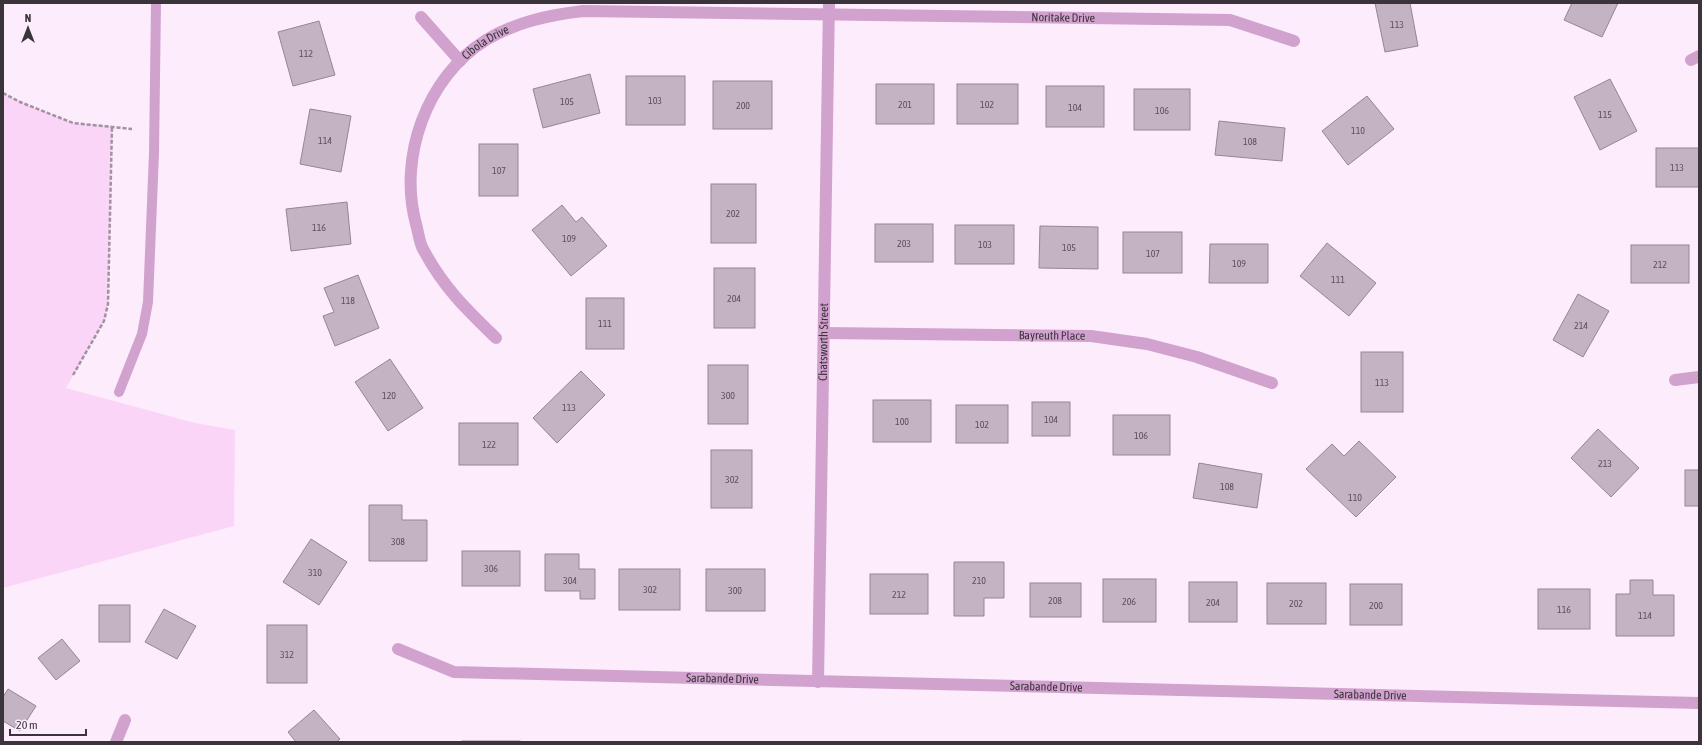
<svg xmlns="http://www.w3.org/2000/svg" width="1702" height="745" viewBox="0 0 1702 745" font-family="'Asap Condensed',sans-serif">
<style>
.green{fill:#fad5f7}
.building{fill:#c4b3c2;stroke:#968695}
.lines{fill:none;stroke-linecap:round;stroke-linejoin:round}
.path{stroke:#9f939e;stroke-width:2.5;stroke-dasharray:4 2;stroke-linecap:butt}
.lane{stroke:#d2a2cf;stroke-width:10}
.street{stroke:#d2a2cf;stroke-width:12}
.labels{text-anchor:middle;stroke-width:3;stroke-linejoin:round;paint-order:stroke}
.number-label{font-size:10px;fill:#5d545c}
.street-label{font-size:12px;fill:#3b343a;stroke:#fdecfc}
</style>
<rect width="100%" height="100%" fill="#fdecfc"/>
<path class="green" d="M3,93L20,102L73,123L112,126L108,304L104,321L66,388L195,423L235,430L234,526L3,588Z"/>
<g class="building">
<path d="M1375,3H1410L1418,46L1385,52Z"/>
<path d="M1572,3H1618L1602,37L1564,20Z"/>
<path d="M319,21L335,75L293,86L278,32Z"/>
<path d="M590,74L600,113L543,128L533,89Z"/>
<rect x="626" y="76" width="59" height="49"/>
<path d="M1610,79L1637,131L1600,150L1574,97Z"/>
<rect x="713" y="81" width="59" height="48"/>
<rect x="876" y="84" width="58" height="40"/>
<rect x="957" y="84" width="61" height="40"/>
<rect x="1046" y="86" width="58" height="41"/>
<rect x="1134" y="89" width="56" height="41"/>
<path d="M1367,96L1394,129L1348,165L1322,131Z"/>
<path d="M310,109L351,116L341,172L300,164Z"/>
<path d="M1219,121L1285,128L1282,161L1215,155Z"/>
<rect x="479" y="144" width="39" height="52"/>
<rect x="1656" y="148" width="43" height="39"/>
<rect x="711" y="184" width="45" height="59"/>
<path d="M347,202L351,244L291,251L286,209Z"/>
<path d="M562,205L576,222L582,217L607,246L571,276L532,230Z"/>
<rect x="875" y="224" width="58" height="38"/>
<rect x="955" y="225" width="59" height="39"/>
<path d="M1040,226L1098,227V269L1039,268Z"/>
<rect x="1123" y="232" width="59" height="41"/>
<path d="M1327,243L1376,283L1349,316L1300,276Z"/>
<path d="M1210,244H1268V283H1209Z"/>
<rect x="1631" y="245" width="58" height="38"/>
<rect x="714" y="268" width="41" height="60"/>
<path d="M358,275L379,328L335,346L323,316L334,312L324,288Z"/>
<path d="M1578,294L1609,311L1583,357L1553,340Z"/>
<rect x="586" y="298" width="38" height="51"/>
<rect x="1361" y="352" width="42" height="60"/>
<path d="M390,359L423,408L388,431L355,382Z"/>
<rect x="708" y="365" width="40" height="59"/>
<path d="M581,371L605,395L557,443L533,418Z"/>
<rect x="873" y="400" width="58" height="42"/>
<rect x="1032" y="402" width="38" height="34"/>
<rect x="956" y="405" width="52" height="38"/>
<rect x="1113" y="415" width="57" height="40"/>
<rect x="459" y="423" width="59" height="42"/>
<path d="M1598,429L1639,468L1611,497L1571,458Z"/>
<path d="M1359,441L1396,477L1356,517L1306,469L1332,444L1344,456Z"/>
<rect x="711" y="450" width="41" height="58"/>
<path d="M1199,463L1262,474L1257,508L1193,498Z"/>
<rect x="1685" y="470" width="14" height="36"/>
<path d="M369,505H402V520H427V561H369Z"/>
<path d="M311,539L347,562L319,605L283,582Z"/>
<rect x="462" y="551" width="58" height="35"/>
<path d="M545,554H579V569H595V599H580V591H545Z"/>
<path d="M954,562H1004V598H984V616H954Z"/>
<rect x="619" y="569" width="61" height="41"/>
<rect x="706" y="569" width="59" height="42"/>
<rect x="870" y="574" width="58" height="40"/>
<rect x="1103" y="579" width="53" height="43"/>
<path d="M1630,580H1653V595H1674V636H1616V594H1630Z"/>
<rect x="1189" y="582" width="48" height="40"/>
<rect x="1030" y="583" width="51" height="34"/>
<rect x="1267" y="583" width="59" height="41"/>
<rect x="1350" y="584" width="52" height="41"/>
<rect x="1538" y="589" width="52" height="40"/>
<rect x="99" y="605" width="31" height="37"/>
<path d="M164,609L196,626L177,659L145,642Z"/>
<rect x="267" y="625" width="40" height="58"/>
<path d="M62,639L80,661L56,680L38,658Z"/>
<path d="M8,689L36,706L20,731L3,721V697Z"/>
<path d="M314,710L340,739L336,742H296L288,732Z"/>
<rect x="462" y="741" width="58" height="1"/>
</g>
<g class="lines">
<g class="path">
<path d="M3,93L20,102L73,123L132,129"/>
<path d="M73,375L104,321L108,304L112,126"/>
</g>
<path class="lane" d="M119,392L142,334L148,302L154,153L156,3"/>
<g class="street">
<path d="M421,17L460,61"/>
<path d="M1691,60L1699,56"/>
<path id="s1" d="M825,333L1091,336L1147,344L1197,357L1272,383"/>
<path id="s2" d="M496,338C466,309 442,286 422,247C419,240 418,231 416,224C398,158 426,77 486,40C516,22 549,15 583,11L1230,20L1294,41"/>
<path d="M1675,380L1699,377"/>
<path id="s3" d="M398,649L454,672L1699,703"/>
<path id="s4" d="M818,682L829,3"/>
<path d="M116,742L125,720"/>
</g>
</g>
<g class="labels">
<g class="number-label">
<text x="1397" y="28">113</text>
<text x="306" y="57">112</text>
<text x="655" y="104">103</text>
<text x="567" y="105">105</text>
<text x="905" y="108">201</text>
<text x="987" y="108">102</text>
<text x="743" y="109">200</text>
<text x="1075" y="111">104</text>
<text x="1162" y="114">106</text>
<text x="1605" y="118">115</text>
<text x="1358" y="134">110</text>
<text x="325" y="144">114</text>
<text x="1250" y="145">108</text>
<text x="1677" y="171">113</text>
<text x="499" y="174">107</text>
<text x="733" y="217">202</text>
<text x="319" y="231">116</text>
<text x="569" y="242">109</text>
<text x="904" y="247">203</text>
<text x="985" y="248">103</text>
<text x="1069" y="251">105</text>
<text x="1153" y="257">107</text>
<text x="1239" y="267">109</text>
<text x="1660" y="268">212</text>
<text x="1338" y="283">111</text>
<text x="734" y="302">204</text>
<text x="348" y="304">118</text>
<text x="605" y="327">111</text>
<text x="1581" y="329">214</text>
<text x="1382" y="386">113</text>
<text x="389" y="399">120</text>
<text x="728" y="399">300</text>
<text x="569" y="411">113</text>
<text x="1051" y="423">104</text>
<text x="902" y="425">100</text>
<text x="982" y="428">102</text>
<text x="1141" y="439">106</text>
<text x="489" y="448">122</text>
<text x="1605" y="467">213</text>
<text x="732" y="483">302</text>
<text x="1227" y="490">108</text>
<text x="1355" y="501">110</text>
<text x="398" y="545">308</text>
<text x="491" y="572">306</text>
<text x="315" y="576">310</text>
<text x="570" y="584">304</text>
<text x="979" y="584">210</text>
<text x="650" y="593">302</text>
<text x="735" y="594">300</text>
<text x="899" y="598">212</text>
<text x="1055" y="604">208</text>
<text x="1129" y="605">206</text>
<text x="1213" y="606">204</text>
<text x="1296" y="607">202</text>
<text x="1376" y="609">200</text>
<text x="1564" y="613">116</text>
<text x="1645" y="619">114</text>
<text x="287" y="658">312</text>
</g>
<g class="street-label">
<text dy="4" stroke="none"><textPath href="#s2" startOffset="934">Noritake Drive</textPath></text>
<text dy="4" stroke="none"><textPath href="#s2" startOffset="350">Cibola Drive</textPath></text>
<text dy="4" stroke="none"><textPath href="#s1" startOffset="227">Bayreuth Place</textPath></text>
<text dy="4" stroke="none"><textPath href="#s4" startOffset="340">Chatsworth Street</textPath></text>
<text dy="4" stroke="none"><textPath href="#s3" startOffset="329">Sarabande Drive</textPath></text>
<text dy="4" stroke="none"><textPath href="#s3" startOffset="653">Sarabande Drive</textPath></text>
<text dy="4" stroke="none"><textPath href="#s3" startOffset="977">Sarabande Drive</textPath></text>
</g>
</g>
<rect width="1702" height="745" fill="none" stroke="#3b343a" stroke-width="8"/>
<g transform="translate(28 28)" stroke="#fdecfc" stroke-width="3" paint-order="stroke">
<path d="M0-3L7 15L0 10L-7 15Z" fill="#3b343a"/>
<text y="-6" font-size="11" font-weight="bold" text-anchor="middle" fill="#3b343a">N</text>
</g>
<path d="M10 729v6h76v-6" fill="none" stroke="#3b343a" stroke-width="2"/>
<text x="16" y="729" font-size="12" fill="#3b343a" stroke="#fdecfc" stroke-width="3" paint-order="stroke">20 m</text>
</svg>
